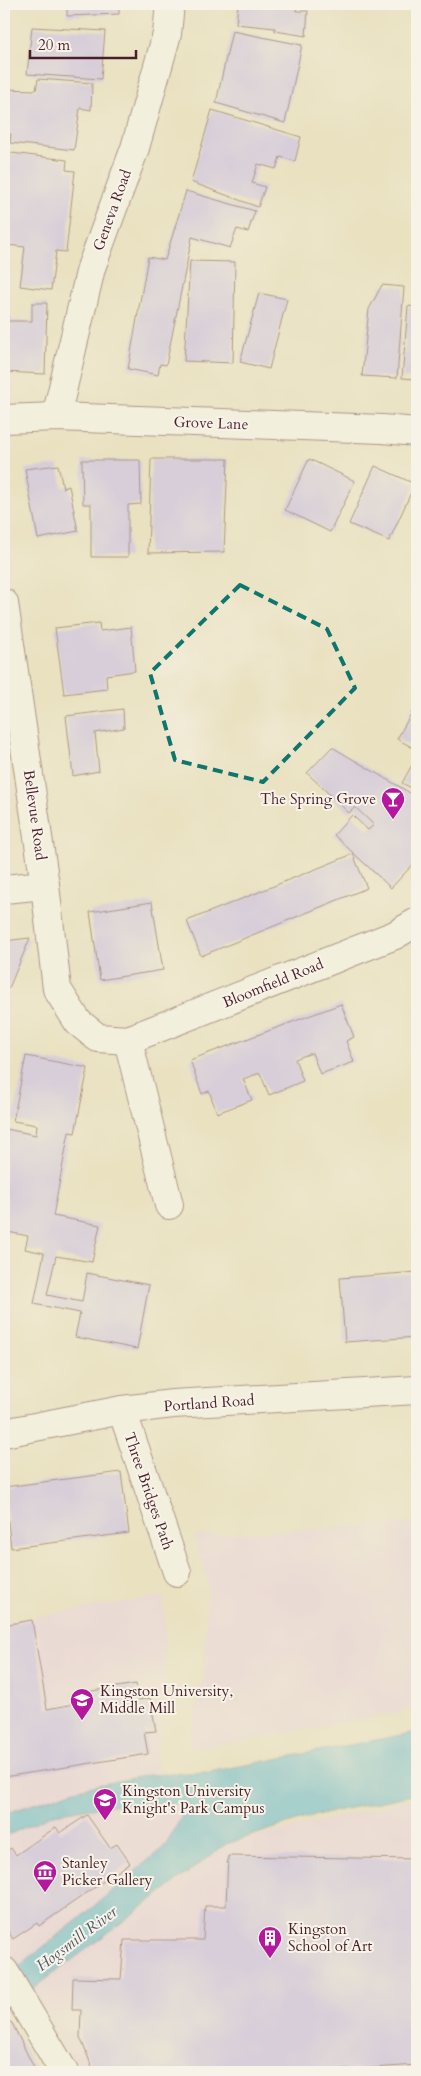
<svg xmlns="http://www.w3.org/2000/svg" width="421" height="2076" viewBox="0 0 421 2076" font-family="Cardo,serif">
<style>
.built{fill:#ecd1ea}
.water{fill:#59b8d8;stroke:#526c82}
.building{fill:#c2b5f8}
.lines{fill:none;stroke-linecap:round;stroke-linejoin:round}
.minor-casing{stroke:#623c42;stroke-width:30}
.tertiary-casing{stroke:#623c42;stroke-width:30}
.minor{stroke:#fff;stroke-width:28}
.tertiary{stroke:#fff;stroke-width:28}
.marked{fill:none;stroke:#0f766e;stroke-width:4;stroke-dasharray:10 6;stroke-linejoin:round}
.labels{text-anchor:middle;stroke-width:4;stroke-linejoin:round;paint-order:stroke}
.street-label{font-size:15px;fill:#4a1f2b;stroke:#f7f3e8}
.poi-label{font-size:15px;fill:#4a1f2b;stroke:#f7f3e8;text-anchor:start}
.water-label{font-size:16px;font-style:italic;fill:#4f5568;stroke:#f7f3e8}
</style>
<rect width="100%" height="100%" fill="#f7f3e8"/>
<filter id="ink" filterUnits="userSpaceOnUse"><feTurbulence type="fractalNoise" baseFrequency=".02" numOctaves="2"/><feDisplacementMap in="SourceGraphic" scale="10" xChannelSelector="R" yChannelSelector="G"/><feConvolveMatrix kernelMatrix="1 2 1 2 8 2 1 2 1" color-interpolation-filters="sRGB"/></filter>
<filter id="wash" filterUnits="userSpaceOnUse"><feTurbulence type="fractalNoise" baseFrequency=".0096" numOctaves="4" result="noise"/><feDisplacementMap in="SourceGraphic" scale="20" xChannelSelector="R" yChannelSelector="G"/><feGaussianBlur stdDeviation="1.12" result="paint"/><feColorMatrix in="noise" values="0 0 0 0 0 0 0 0 0 0 0 0 0 0 0 0 0 1.4 0 .05"/><feComposite in="paint" operator="in"/></filter>
<g filter="url(#wash)">
<rect width="100%" height="100%" fill="#eae1c1"/>
<g class="built">
<path d="M417,1523V1709L239,1742L188,1749L203,1677L208,1584L194,1536Z"/>
<path d="M164,1596L165,1677L156,1766L226,1844L417,1798V2072H78L32,1990L4,1972V1622Z"/>
</g>
<path class="water" d="M417,1732V1794L312,1816L226,1844L32,1990L4,2001V1974L19,1966L80,1918L166,1845L189,1803L110,1805L53,1814L4,1837V1814L78,1789L149,1775L209,1772Z"/>
<g id="blocks">
<g class="building">
<path d="M67,4H119V14L67,16Z"/>
<path d="M238,4H297L296,11H308L306,36L275,31V28L236,24Z"/>
<path d="M32,27L105,31L101,79L27,74Z"/>
<path d="M232,31L302,45L285,123L216,103Z"/>
<path d="M38,79L92,83L91,110L80,108L74,150L10,143L11,134L4,133V89L36,90Z"/>
<path d="M212,110L301,137L295,161L280,157L276,169L258,164L252,183L265,187L258,207L191,182Z"/>
<path d="M4,152L67,160L66,170L75,171L66,252L56,251L51,290L20,286L25,247L7,245L8,242H4Z"/>
<path d="M186,191L255,211L248,232L237,229L230,248L192,237L166,365L160,364L158,375L128,369L148,257L165,260Z"/>
<path d="M190,261L235,262L233,363L184,361Z"/>
<path d="M382,285L404,287L397,378L362,376L369,309Z"/>
<path d="M259,293L287,299L269,369L240,362Z"/>
<path d="M4,302H8V321H32V303H47L45,374L4,372Z"/>
<path d="M408,306L417,307V379L402,378Z"/>
<path d="M151,459H228L224,552L148,553Z"/>
<path d="M309,459L355,481L330,532L285,510Z"/>
<path d="M82,460H140L141,504L128,505V557H91V504H83Z"/>
<path d="M58,465L63,488L69,486L78,531L38,539L25,469Z"/>
<path d="M375,466L415,484L389,541L349,524Z"/>
<path d="M99,623L100,631L131,627L135,671L106,675L107,689L64,694L55,628Z"/>
<path d="M417,703V750L397,739Z"/>
<path d="M123,709L124,728L95,733L99,771L73,776L66,716Z"/>
<path d="M332,747L417,797V860L391,888L334,835L352,815L368,830L374,825L355,807L349,813L307,773Z"/>
<path d="M412,765L417,768V791L402,783Z"/>
<path d="M353,854L367,888L201,956L187,921Z"/>
<path d="M152,902L163,970L100,980L90,912Z"/>
<path d="M30,938L9,988L4,989V941Z"/>
<path d="M341,1004L354,1037L346,1041L354,1062L320,1074L312,1053L303,1056L295,1059L303,1081L269,1095L260,1073L243,1079L252,1100L217,1113L209,1091L202,1094L190,1060Z"/>
<path d="M26,1056L88,1068L75,1133L69,1132L53,1216L100,1225L92,1262L56,1256L47,1295L82,1302L87,1273L149,1285L137,1349L75,1337L80,1313L34,1304L44,1253L25,1249L28,1236L8,1232L4,1247V1209L7,1197L4,1196L6,1129L36,1135L37,1125L13,1121Z"/>
<path d="M417,1272V1337L345,1342L340,1278Z"/>
<path d="M121,1472L129,1533L11,1548L4,1487Z"/>
<path d="M32,1620L47,1709L74,1704L73,1694L136,1684L139,1700L150,1698L156,1731L144,1732L148,1754L4,1777V1625Z"/>
<path d="M87,1815L110,1848L117,1844L130,1863L39,1926L37,1923L13,1939L4,1925V1853L11,1848L16,1855L56,1827L60,1833Z"/>
<path d="M228,1856L417,1859V2065L314,2072H94L80,2037L81,2010H72L73,1978L121,1979L124,1940H203L205,1906H226Z"/>
<path d="M4,2019L12,2023L36,2072H4Z"/>
</g>
</g>
</g>
<g filter="url(#ink)">
<use href="#blocks" fill-opacity="0" stroke="#623c42" stroke-width="1"/>
<g class="lines">
<g class="minor-casing">
<g id="minor">
<path d="M56,417L91,268L135,148L167,34L170,4"/>
<path d="M4,603L45,885L57,989L78,1022L98,1038L128,1040L395,935L417,922"/>
<path d="M4,889L45,885"/>
<path d="M128,1040L169,1205"/>
<path d="M122,1410L177,1572"/>
<path d="M4,1433L122,1410L173,1404L417,1390"/>
<path d="M4,1971L64,2072"/>
</g>
</g>
<g class="tertiary-casing">
<path id="tertiary" d="M4,419L56,417L382,429L417,432"/>
</g>
<use href="#minor" class="minor"/>
<use href="#tertiary" class="tertiary"/>
</g>
</g>
<path d="M0 0H421V2076H0ZM240,585L327,629L355,688L263,782L175,760L150,673Z" fill="#eae1c1" fill-opacity=".55" fill-rule="evenodd"/>
<path class="marked" d="M240,585L327,629L355,688L263,782L175,760L150,673Z"/>
<defs>
<g id="bar-pin" transform="scale(1.25)"><path d="M0 17L-7.5 6A9.5 9.5 0 1 1 7.5 6Z" fill="#b5179e" stroke="#f7f3e8"/><path d="M-6-5H6L.8 .8V4.5H3.5V6h-7V4.5H-.8V.8Z" fill="#fff"/></g>
<g id="university-pin" transform="scale(1.25)"><path d="M0 17L-7.5 6A9.5 9.5 0 1 1 7.5 6Z" fill="#b5179e" stroke="#f7f3e8"/><path d="M0-5L7-2L0 1L-7-2ZM-4 1L0 2.5L4 1V4Q0 6-4 4Z" fill="#fff"/></g>
<g id="museum-pin" transform="scale(1.25)"><path d="M0 17L-7.5 6A9.5 9.5 0 1 1 7.5 6Z" fill="#b5179e" stroke="#f7f3e8"/><path d="M0-6L6-3V-2H-6V-3ZM-5-1h2V3h-2ZM-1-1h2V3h-2ZM3-1h2V3H3ZM-6 4H6V6H-6Z" fill="#fff"/></g>
<g id="building-pin" transform="scale(1.25)"><path d="M0 17L-7.5 6A9.5 9.5 0 1 1 7.5 6Z" fill="#b5179e" stroke="#f7f3e8"/><path d="M-4-6H4V6H1V3H-1V6H-4ZM-2.5-4.3h1.7v1.8h-1.7ZM.8-4.3h1.7v1.8H.8ZM-2.5-1h1.7V.8h-1.7ZM.8-1h1.7V.8H.8Z" fill="#fff"/></g>
</defs>
<g fill-rule="evenodd">
<use href="#bar-pin" x="393" y="799"/>
<use href="#university-pin" x="82" y="1700"/>
<use href="#university-pin" x="105" y="1800"/>
<use href="#museum-pin" x="45" y="1872"/>
<use href="#building-pin" x="270" y="1938"/>
</g>
<g class="labels">
<g class="street-label">
<text transform="translate(112 210) rotate(-70)" y="5">Geneva Road</text>
<text transform="translate(211 423) rotate(2)" y="5">Grove Lane</text>
<text transform="translate(35 815) rotate(82)" y="5">Bellevue Road</text>
<text transform="translate(273 983) rotate(-22)" y="5">Bloomfield Road</text>
<text transform="translate(209 1403) rotate(-4)" y="5">Portland Road</text>
<text transform="translate(149 1491) rotate(71)" y="5">Three Bridges Path</text>
</g>
<g class="poi-label">
<text x="376" y="804" text-anchor="end">The Spring Grove</text>
<text x="100" y="1696">Kingston University,<tspan x="100" dy="17">Middle Mill</tspan></text>
<text x="122" y="1796">Kingston University<tspan x="122" dy="17">Knight's Park Campus</tspan></text>
<text x="62" y="1868">Stanley<tspan x="62" dy="17">Picker Gallery</tspan></text>
<text x="288" y="1934">Kingston<tspan x="288" dy="17">School of Art</tspan></text>
</g>
<g class="water-label">
<text transform="translate(76 1938) rotate(-37)" y="6">Hogsmill River</text>
</g>
</g>
<rect width="421" height="2076" fill="none" stroke="#f7f3e8" stroke-width="20"/>
<path d="M30 50v8h106v-8" fill="none" stroke="#4a1f2b" stroke-width="2.5"/>
<text x="38" y="50" font-size="15" fill="#4a1f2b" stroke="#f7f3e8" stroke-width="4" paint-order="stroke">20 m</text>
</svg>
